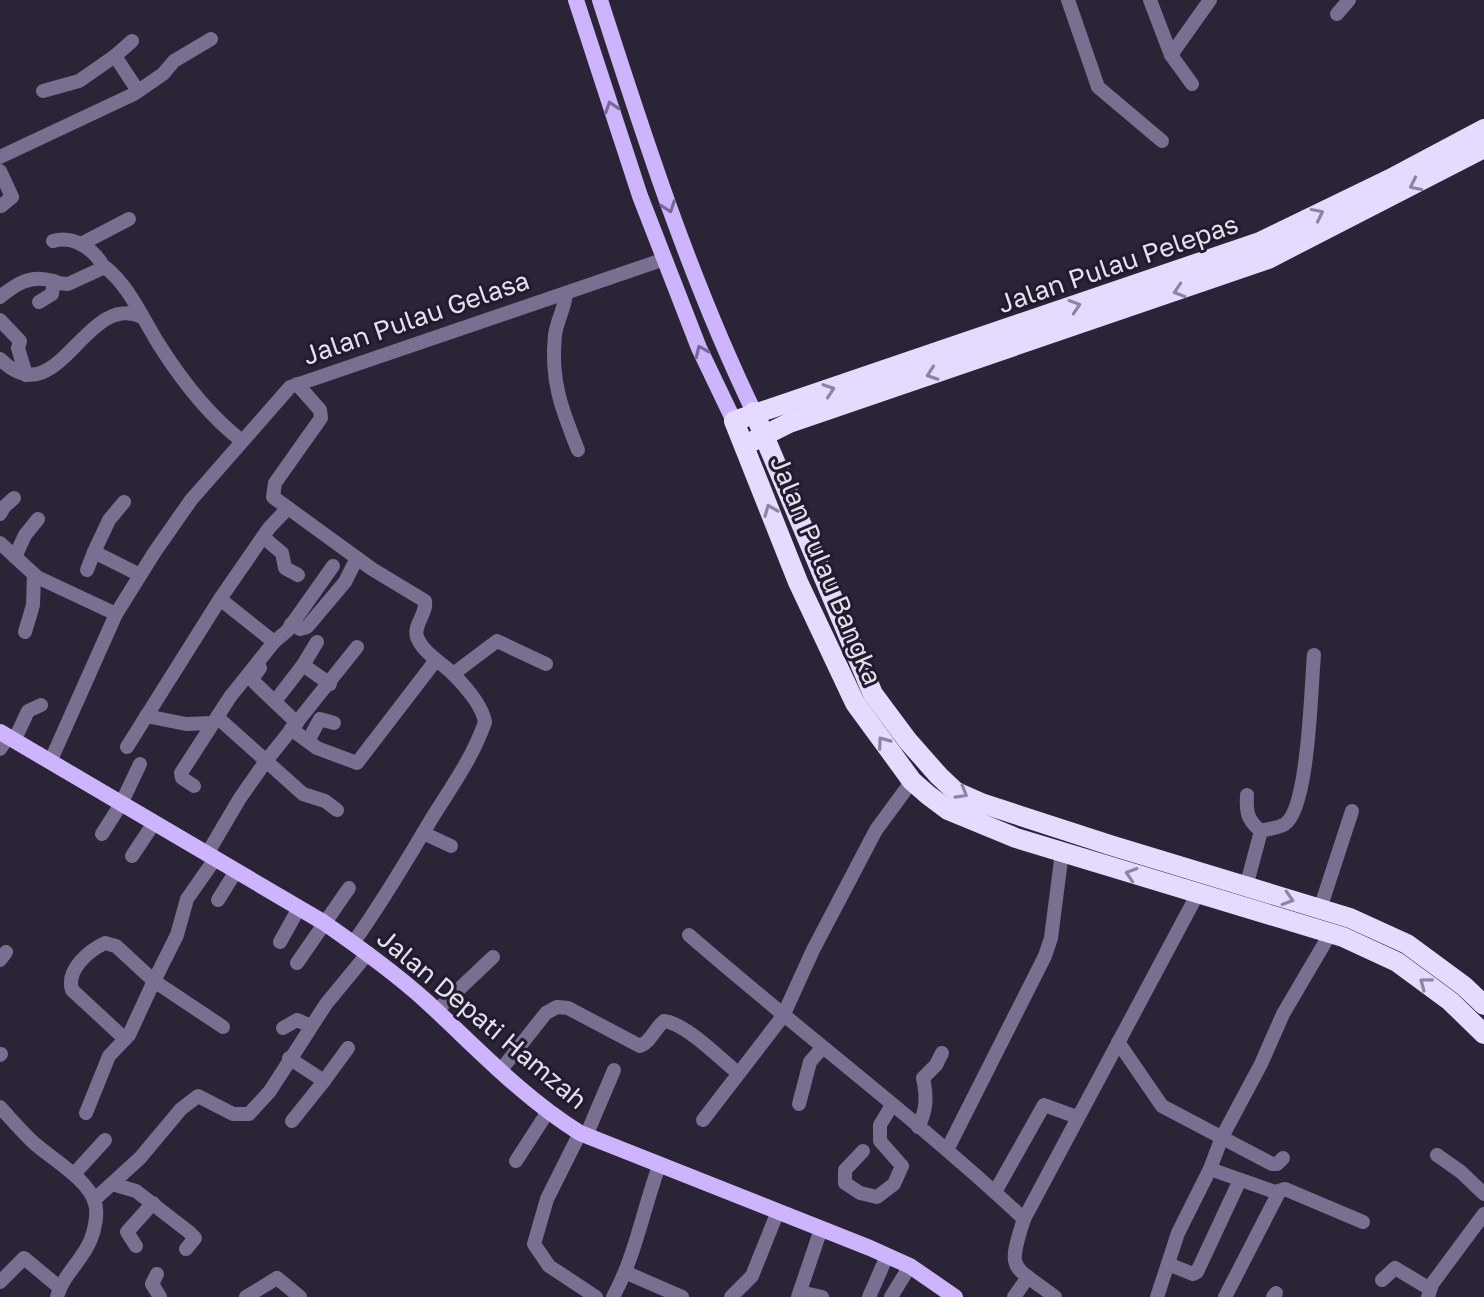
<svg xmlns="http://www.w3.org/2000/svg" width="1484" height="1297" viewBox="0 0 1484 1297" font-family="'Golos Text',sans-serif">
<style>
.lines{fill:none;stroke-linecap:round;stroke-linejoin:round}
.minor{stroke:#7a6e91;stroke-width:14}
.major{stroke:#cdb4fc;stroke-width:16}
.highway{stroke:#e6dbfe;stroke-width:20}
.oneway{stroke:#776894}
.oneway2{stroke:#8d85a0}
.labels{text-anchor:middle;stroke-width:6;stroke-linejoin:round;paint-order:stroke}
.street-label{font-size:26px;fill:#e4e0ed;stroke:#211b2d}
</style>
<rect width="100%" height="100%" fill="#2b2437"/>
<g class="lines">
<g class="minor">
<path d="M1068,0L1098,87L1162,141"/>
<path d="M1150,0L1171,55L1192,84"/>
<path d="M1337,14L1349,0"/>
<path d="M132,41L115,56L138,91"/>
<path d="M1171,55L1210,0"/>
<path d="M43,91L79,81L115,56"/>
<path d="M0,157L134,94L163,74L174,61L211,39"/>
<path d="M0,171L12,197L1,206"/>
<path d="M53,241C73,235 94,249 103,266"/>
<path d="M81,244L129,219"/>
<path d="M566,293C565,308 557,320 555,335C550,380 562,410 578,450"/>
<path d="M0,297C15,285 29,275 49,280C56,282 60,284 68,284L105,267C129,286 142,317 158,343C180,378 208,415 242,441"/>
<path d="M39,302L52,294L54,281"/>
<path d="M0,320L20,341L18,348L26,375"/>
<path d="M0,359C58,418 85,290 142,317"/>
<path d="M297,384L320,410L321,418L275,483L273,497L372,569L425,601C427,614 413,625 417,637C423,653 442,663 453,674C465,686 482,705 485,722C473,757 452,786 432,818C407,860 382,903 353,943"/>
<path d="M124,502L109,520L94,552L140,575"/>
<path d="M0,514L4,507L14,498"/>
<path d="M263,537L282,553L285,568L298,575"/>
<path d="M0,543L37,577L116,614"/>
<path d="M15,557L25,535L38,519"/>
<path d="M87,570L94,552"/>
<path d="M220,599L274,642"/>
<path d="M291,624L300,629L307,627L345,582L357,558"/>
<path d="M25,632L33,605L34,575"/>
<path d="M303,665L317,642"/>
<path d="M260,668L254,676V682L297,723"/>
<path d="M453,674L497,641L546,664"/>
<path d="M276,700L303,665L330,684"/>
<path d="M146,716L186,724L213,723"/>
<path d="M217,717L303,794L325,801L337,810"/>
<path d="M291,729L317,748L357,763L436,660"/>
<path d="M14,741L28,711L41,705"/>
<path d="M308,741L320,719L334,723"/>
<path d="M127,747L220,599L269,528L288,508"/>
<path d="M0,749L8,737"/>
<path d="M50,762L116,614L154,553L191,500L290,387L665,259"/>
<path d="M194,786L182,778L181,773L230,697L274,642L287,631L333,566"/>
<path d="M1247,795C1246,812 1247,820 1261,831"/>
<path d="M423,833L451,846"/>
<path d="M102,834L121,804L140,764"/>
<path d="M207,854L240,798L266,761L357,647"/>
<path d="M132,856L154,823"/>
<path d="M1246,887L1261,831C1267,829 1279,828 1285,824C1309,808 1311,685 1314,655"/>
<path d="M218,900L236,871"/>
<path d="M1320,909L1352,811"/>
<path d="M689,935C799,1031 917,1119 1024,1219"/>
<path d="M280,942L299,908"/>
<path d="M0,960L6,952"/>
<path d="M297,963L349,888"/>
<path d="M436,1011L493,957"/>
<path d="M283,1028L297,1020L311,1026"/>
<path d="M125,1039L72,990C66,970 88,951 105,943L116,946L154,981L177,935L187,899L215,859"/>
<path d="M1118,1042L1162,1106L1272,1164H1277L1283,1158"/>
<path d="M0,1055L1,1054"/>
<path d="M289,1058L324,1081L348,1048"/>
<path d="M500,1071L546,1013L557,1007L568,1008L640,1046C651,1042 655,1028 664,1021C687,1024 719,1058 738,1073"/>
<path d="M799,1104L810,1062L822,1048"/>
<path d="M0,1107C11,1119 22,1132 34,1143C52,1159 88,1179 95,1203C98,1213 95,1229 91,1239C83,1260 62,1276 57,1297"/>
<path d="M86,1113L109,1056L129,1035L154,981L223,1027"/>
<path d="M703,1120L783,1016L813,950L876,830L912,781"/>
<path d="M292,1121L324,1081"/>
<path d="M918,1127C927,1110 927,1096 923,1078L936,1065L942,1053"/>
<path d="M580,1133L547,1199L534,1244L549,1266L596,1297"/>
<path d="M586,1136L614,1070"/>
<path d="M947,1150L1045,956L1051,938L1062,852"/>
<path d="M863,1151L845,1170V1183L860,1193L877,1197L894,1184L902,1166L880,1141V1125L892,1105"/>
<path d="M1437,1155L1461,1172L1484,1194"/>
<path d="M516,1161L547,1113"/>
<path d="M1210,1169L1275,1192L1285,1189L1363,1222"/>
<path d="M74,1174L105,1140"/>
<path d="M112,1184L136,1191L189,1232L195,1238L186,1249"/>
<path d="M995,1192L1044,1105L1077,1117"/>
<path d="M94,1200L140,1158L181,1109L198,1096L233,1114H249L270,1091L326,1004L368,953"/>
<path d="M136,1246L127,1232L153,1203"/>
<path d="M1168,1264L1193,1274L1197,1272L1239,1182"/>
<path d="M627,1273L682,1297"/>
<path d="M157,1274L152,1284L160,1297"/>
<path d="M1382,1280L1395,1268L1430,1289"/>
<path d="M0,1282L24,1258L59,1287"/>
<path d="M800,1292L822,1297"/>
<path d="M246,1297L277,1278L300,1297"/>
<path d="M613,1297C635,1257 643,1210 659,1166"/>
<path d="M731,1297L752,1276L778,1211"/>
<path d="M798,1297L821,1229"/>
<path d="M869,1297L887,1256"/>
<path d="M891,1297L910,1266"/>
<path d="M1014,1297L1028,1277"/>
<path d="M1055,1297C1013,1264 1006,1274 1024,1219L1197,895"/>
<path d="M1157,1297L1178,1233L1210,1169L1222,1137L1261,1064L1283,1014L1330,934"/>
<path d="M1225,1297L1279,1192"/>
<path d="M1273,1297L1276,1293"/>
<path d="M1428,1297L1432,1284L1484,1214"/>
</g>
<g class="major">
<path d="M576,0L640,196L699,348L734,421"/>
<path d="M600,0C645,140 690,279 754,412"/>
<path d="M0,732L323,922C359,947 394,972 426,1001C476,1047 522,1097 580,1133L870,1248L910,1266L955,1297"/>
</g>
<g class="highway">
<path d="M1484,129L1390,179L1260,242L734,421L798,582L855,703L912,781L928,795L948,810L1016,838L1343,937L1397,962L1450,1001L1484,1034"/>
<path d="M754,412L873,694L908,741L939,776L956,792L981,803L1110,845L1350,918L1407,944L1464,986L1484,1005"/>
<path d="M751,442L789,423L1268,259L1484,148"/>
</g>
</g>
<defs><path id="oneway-chevron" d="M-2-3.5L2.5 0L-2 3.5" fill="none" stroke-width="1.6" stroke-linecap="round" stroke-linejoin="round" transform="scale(2)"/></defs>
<g class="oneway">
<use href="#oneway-chevron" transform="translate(611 107) rotate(-108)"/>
<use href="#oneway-chevron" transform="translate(669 207) rotate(71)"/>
<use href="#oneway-chevron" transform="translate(701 351) rotate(-114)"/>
</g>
<g class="oneway2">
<use href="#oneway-chevron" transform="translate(1415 185) rotate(154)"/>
<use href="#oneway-chevron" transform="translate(1318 214) rotate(-26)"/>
<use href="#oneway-chevron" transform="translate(1179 291) rotate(162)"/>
<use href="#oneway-chevron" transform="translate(1075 306) rotate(-18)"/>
<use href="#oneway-chevron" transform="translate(932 374) rotate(161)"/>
<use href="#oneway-chevron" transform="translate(829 390) rotate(-19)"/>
<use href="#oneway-chevron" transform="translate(770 510) rotate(-112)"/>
<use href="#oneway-chevron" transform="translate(883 742) rotate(-126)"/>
<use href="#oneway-chevron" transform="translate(962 793) rotate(30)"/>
<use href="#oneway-chevron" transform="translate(1131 874) rotate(-162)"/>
<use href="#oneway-chevron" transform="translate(1288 899) rotate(17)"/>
<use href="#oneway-chevron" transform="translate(1425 983) rotate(-143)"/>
</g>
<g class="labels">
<g class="street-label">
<text transform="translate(1118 264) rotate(-19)" y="9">Jalan Pulau Pelepas</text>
<text transform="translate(416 318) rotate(-19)" y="9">Jalan Pulau Gelasa</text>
<text transform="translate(826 570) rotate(67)" y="9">Jalan Pulau Bangka</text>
<text transform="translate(482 1019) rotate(40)" y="9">Jalan Depati Hamzah</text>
</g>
</g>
</svg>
